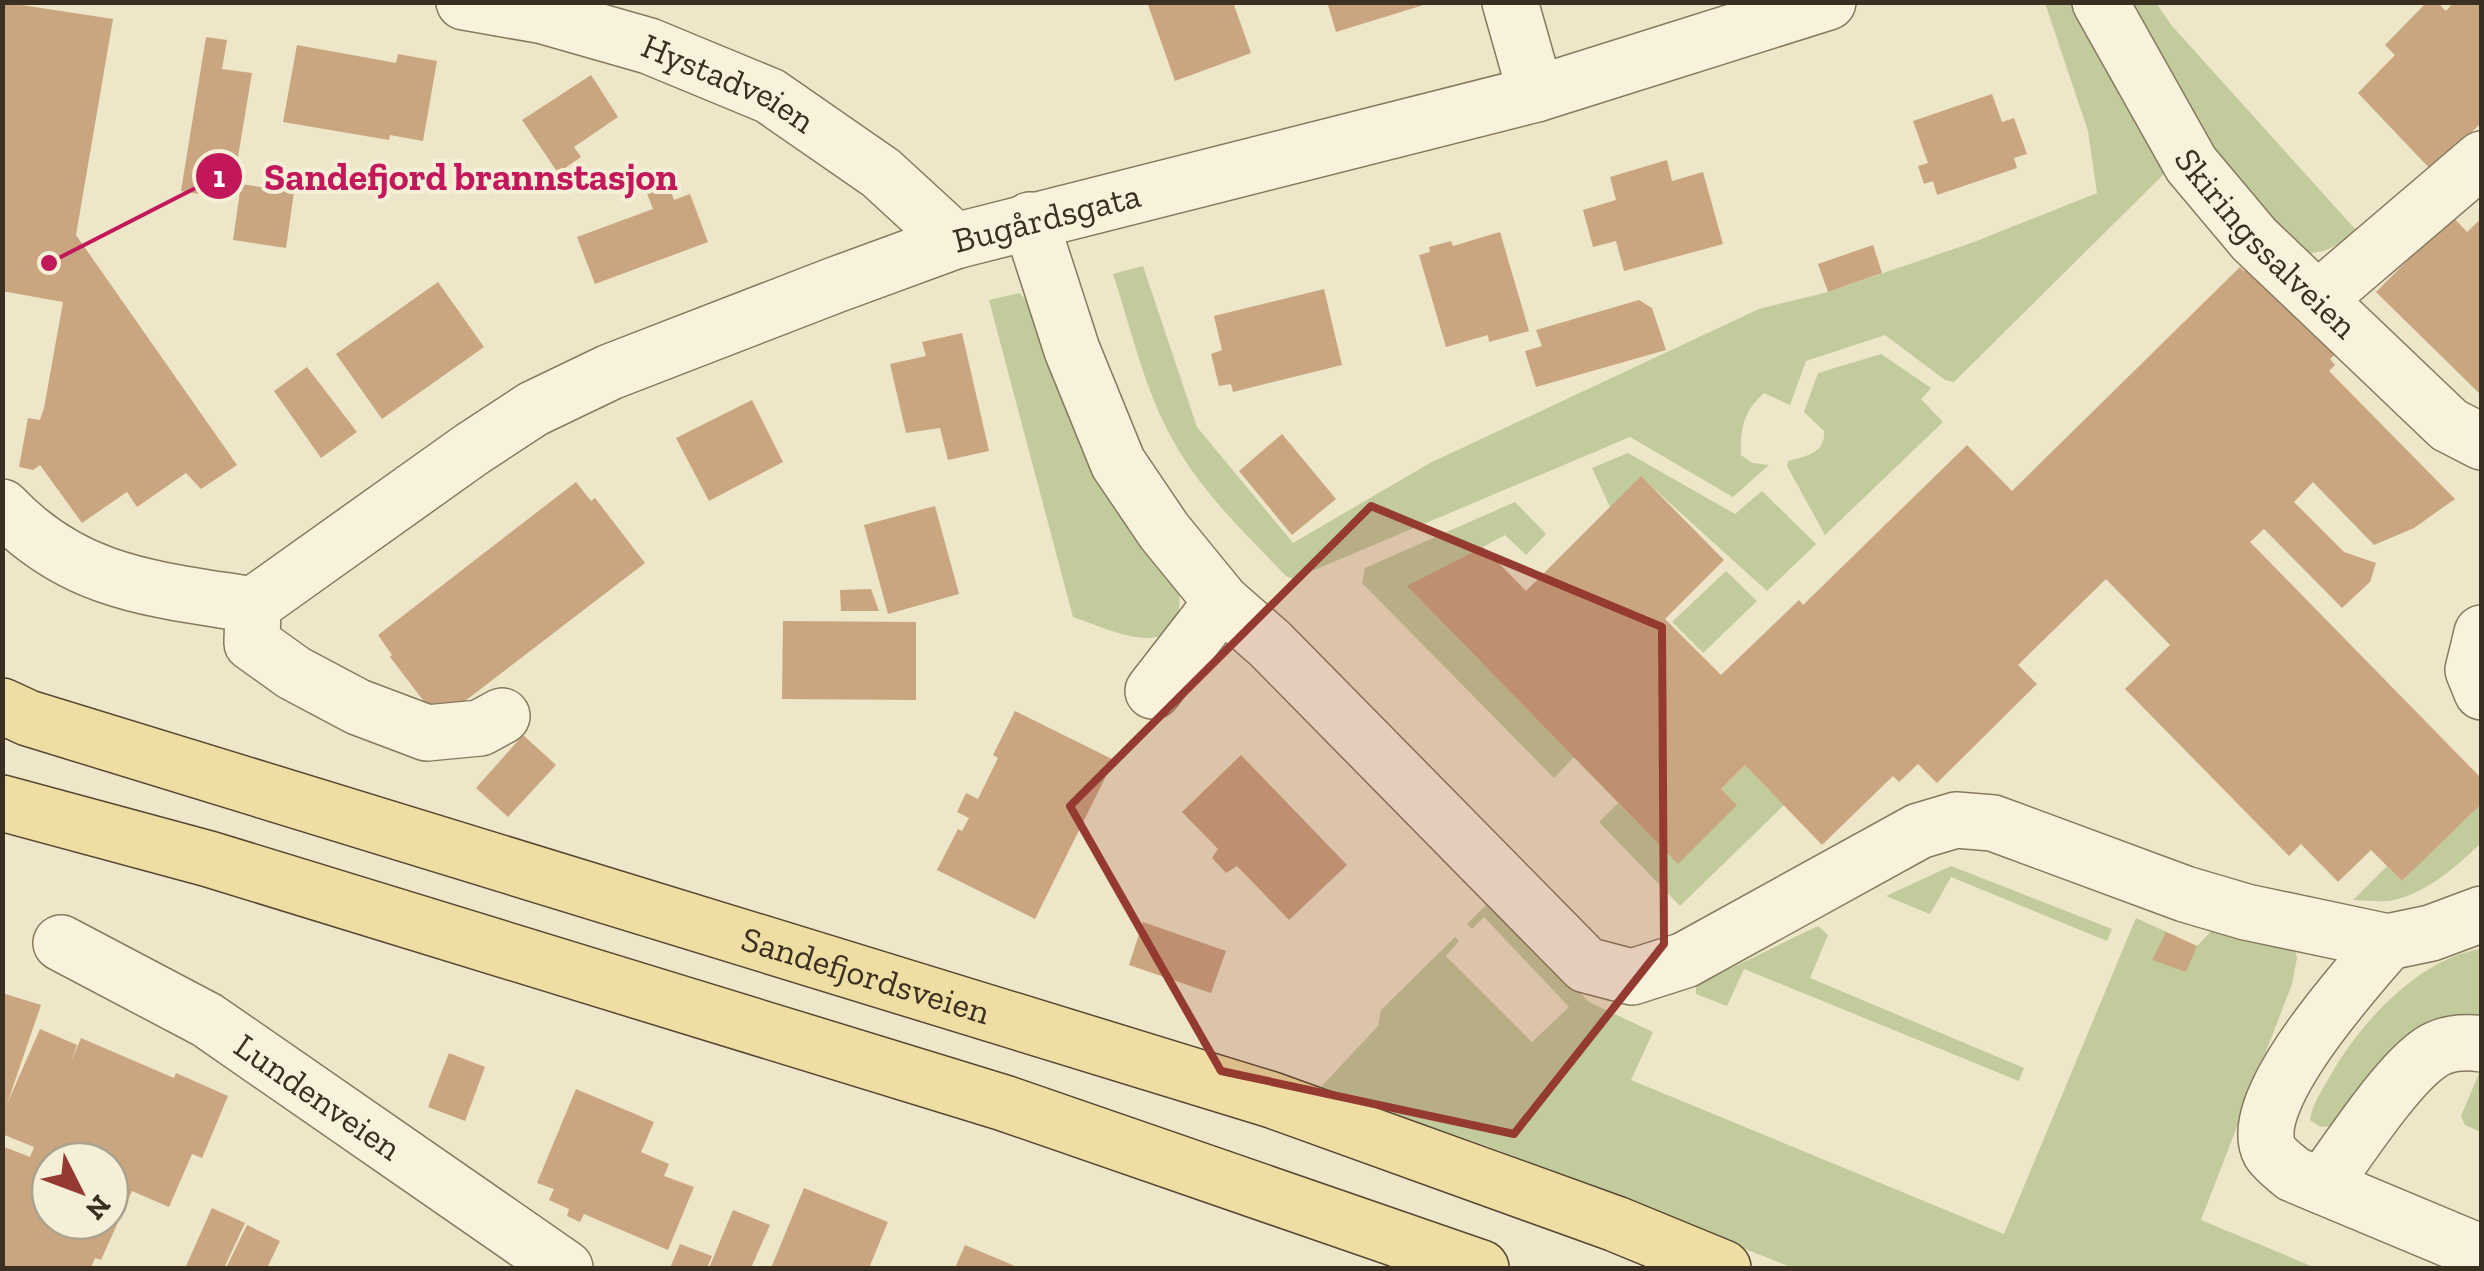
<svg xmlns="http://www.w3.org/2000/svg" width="2484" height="1271" viewBox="0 0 2484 1271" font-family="'Zilla Slab',serif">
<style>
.green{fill:#c1cb9c}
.building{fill:#c9a680;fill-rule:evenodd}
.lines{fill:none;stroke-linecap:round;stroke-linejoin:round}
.minor-casing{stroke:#88795e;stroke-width:58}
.major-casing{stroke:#574732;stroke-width:58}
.minor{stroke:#f8f2dc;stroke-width:55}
.major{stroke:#eedea3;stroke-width:55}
.marked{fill:#953a30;fill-opacity:0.2;stroke:#953a30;stroke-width:8;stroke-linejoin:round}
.labels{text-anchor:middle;stroke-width:8;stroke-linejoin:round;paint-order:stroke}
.street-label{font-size:35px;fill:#3a2f21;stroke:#f5efd8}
.leader{fill:none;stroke:#c2185b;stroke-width:4}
.callout-dot{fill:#c2185b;stroke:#f5efd8;stroke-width:4}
.mark-label{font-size:30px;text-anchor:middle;font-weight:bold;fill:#fff}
.callout-label{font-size:38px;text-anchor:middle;font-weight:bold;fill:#c2185b;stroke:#f5efd8;stroke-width:8;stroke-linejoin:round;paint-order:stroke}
</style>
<rect width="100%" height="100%" fill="#ede6c8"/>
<g class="green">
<path d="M2045,3H2073L2168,168L2163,175L1954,382L1945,380L1885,335L1806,361L1790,405L1764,393C1744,411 1740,428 1741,455L1752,463L1769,465L1733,497L1630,437L1293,579L1286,576C1242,530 1194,485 1166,427C1142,379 1130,325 1113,274L1143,266L1197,427L1293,543L1430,463L1759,309L1828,292L1974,242L2097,193L2088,131Z"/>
<path d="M2123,3H2156L2172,26L2356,230C2335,247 2324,256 2296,252L2225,171Z"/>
<path d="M1019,293L1030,303L1179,589C1186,668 1114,631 1073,617L989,300Z"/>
<path d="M1881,354L1931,388L1921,399L1943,422L1825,535L1787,466L1788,461C1806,456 1826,453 1824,431L1804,412L1818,373Z"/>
<path d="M1628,453L1735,514L1762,491L1816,544L1767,591L1641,477L1610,507L1592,468Z"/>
<path d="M1515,502L1546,534L1526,555L1505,535L1408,587L1574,757L1554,778L1362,583L1365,568Z"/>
<path d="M1726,571L1757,601L1703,653L1672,622Z"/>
<path d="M1745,765L1784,805L1680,906L1599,822L1618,803L1678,863L1736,805L1721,789Z"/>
<path d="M2481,803V843C2457,866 2428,892 2394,900C2382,903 2366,900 2353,900L2387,866L2402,881Z"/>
<path d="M1951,866L2112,929L2107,941L1951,877L1930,914L1886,896Z"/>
<path d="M1490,901L1589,1002L1653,1032L1631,1080L2004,1234L2136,918L2197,946L2213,929L2294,947L2297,958L2292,984L2201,1220L2316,1268H1793L1487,1146L1319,1089L1378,1026L1381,1010L1455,937L1459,941L1446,956L1532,1042L1569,1007L1484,917L1472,929L1467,924Z"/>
<path d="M1818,926L1828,935L1810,978L2024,1068L2019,1081L1744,969L1727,1006L1696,994V985Z"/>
<path d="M2481,949V1015C2423,1007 2366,1088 2331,1126L2321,1127L2310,1120C2312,1105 2321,1092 2329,1078C2358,1025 2419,958 2481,949Z"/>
<path d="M2480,1071L2482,1072L2481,1132L2465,1125L2461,1116Z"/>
</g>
<g class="building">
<path d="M2,2L113,19L76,235L237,465L201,489L186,473L137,507L127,492L82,523L40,465L33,470L19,467L28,418L40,420L44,408L63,302L2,291Z"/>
<path d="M1147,2H1233L1251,53L1175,81Z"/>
<path d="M1327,2H1430V3L1336,32Z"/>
<path d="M2427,2H2437L2446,11L2454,2H2482V122L2432,171L2358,93L2395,55L2385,45Z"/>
<path d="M206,37L227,40L222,69L252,73L231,199L181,191Z"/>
<path d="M297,45L396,63L398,54L437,61L423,141L390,135L389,140L283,122Z"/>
<path d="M591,75L618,117L574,147L581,157L558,173L522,120Z"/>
<path d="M1992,94L2002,122L2014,118L2027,154L2014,158L2017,168L1937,195L1933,181L1924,184L1918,166L1928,163L1913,121Z"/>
<path d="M1667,160L1672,181L1703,172L1723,244L1624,271L1616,241L1593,247L1583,210L1616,200L1610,177Z"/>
<path d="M663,170L674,200L690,194L708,242L595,284L577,237L653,209L641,178Z"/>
<path d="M241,184L294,192L286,248L233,240Z"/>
<path d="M2452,216L2467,232L2482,218V396L2376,292Z"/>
<path d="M1500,232L1529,331L1489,342L1488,335L1446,347L1419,255L1430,252L1429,247L1451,241L1453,246Z"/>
<path d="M1873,245L1882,273L1828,292L1818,264Z"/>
<path d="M2252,264L2338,352L2330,359L2335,365L2329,371L2455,499L2414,528L2374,545L2313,482L2294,502L2344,552L2376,563L2370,582L2342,608L2264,529L2250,542L2482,779V803L2402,881L2371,850L2338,882L2301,844L2289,856L2125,689L2170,645L2106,579L2018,665L2037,684L1937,783L1918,764L1899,782L1893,776L1822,845L1745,765L1721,789L1737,805L1678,864L1407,586L1483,547L1526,591L1641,476L1724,560L1665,619L1721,675L1799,600L1803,605L1967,445L2012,491L2240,267L2244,271Z"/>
<path d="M438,282L484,347L382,419L336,354Z"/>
<path d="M1324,289L1342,365L1233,392L1231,384L1219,386L1211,354L1222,350L1214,316Z"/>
<path d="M1639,300L1652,308L1666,350L1536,387L1525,351L1542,346L1536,330Z"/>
<path d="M962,333L989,451L948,460L940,428L906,433L890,364L926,356L922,342Z"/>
<path d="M307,367L357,432L321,458L274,391Z"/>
<path d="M752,400L783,462L709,501L676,438Z"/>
<path d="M1282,434L1336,499L1292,535L1239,471Z"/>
<path d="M576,482L591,501L595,498L645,563L439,721L390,657L392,655L378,635Z"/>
<path d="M935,506L959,594L888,614L864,525Z"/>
<path d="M871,589L879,611H841L840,590Z"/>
<path d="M783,621L916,622V700L782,699Z"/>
<path d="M1015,711L1114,760L1035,919L937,870L958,829L962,831L969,818L957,812L966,793L978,799L998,758L993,755Z"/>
<path d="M523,735L556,765L508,817L476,788Z"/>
<path d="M1241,755L1347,865L1289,920L1237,866L1226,873L1212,858L1218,849L1182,812Z"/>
<path d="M1143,922L1226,951L1211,993L1129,965Z"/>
<path d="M2166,932L2197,946L2186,972L2152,960Z"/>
<path d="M2,993L41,1005L7,1104L40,1029L77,1045L71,1062L81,1038L174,1078L176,1073L228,1096L202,1158L192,1154L169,1207L132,1191L101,1260L95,1258L91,1268H2V1146L30,1157L34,1147L2,1134ZM50,1161H110V1221H50Z"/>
<path d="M449,1053L485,1067L465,1121L428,1107Z"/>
<path d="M576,1089L654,1122L641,1152L669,1164L664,1176L694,1187L668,1250L584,1214L580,1222L567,1216L569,1209L549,1200L554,1189L537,1183Z"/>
<path d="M804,1188L888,1222L869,1268H771Z"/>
<path d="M212,1208L245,1223L224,1268H191L186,1266Z"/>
<path d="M733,1210L770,1225L751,1268H709Z"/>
<path d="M247,1225L280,1241L267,1268H226Z"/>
<path d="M680,1244L712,1256L707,1268H670Z"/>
<path d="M965,1245L1020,1268H955Z"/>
</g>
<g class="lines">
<g class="minor-casing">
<g id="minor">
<path id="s1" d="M464,2L544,16L649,46L770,96L881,173L955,241"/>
<path d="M1510,2L1536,94"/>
<path id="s2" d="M2100,2L2191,164L2254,239L2449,425L2482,442"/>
<path d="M1030,220L1072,350L1118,463L1164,531L1222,602L1270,644L1586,965L1632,977L1685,960L1919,831L1956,820L1993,823L2185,894L2246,912L2388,942L2431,933L2482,914"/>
<path d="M2318,299L2482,159"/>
<path d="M2,507C75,584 154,589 253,605"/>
<path d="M2482,633L2473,670L2482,692"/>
<path d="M1153,691L1222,602"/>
<path id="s3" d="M502,716L480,728L427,733L358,707L294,673L252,643L253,605L472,449L533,409L610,372L835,285L955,241L1536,94L1828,2"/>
<path d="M2388,942C2357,978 2243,1103 2270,1152C2275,1160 2286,1168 2293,1174L2482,1253"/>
<path id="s4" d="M61,943L207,1020L565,1268"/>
<path d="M2322,1186C2348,1151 2396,1076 2430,1053C2444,1043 2464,1041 2482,1044"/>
</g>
</g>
<g class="major-casing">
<g id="major">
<path id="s5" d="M2,706L28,718L1272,1100L1616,1224L1723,1268"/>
<path d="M2,803L209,859L1004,1103L1481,1268"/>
</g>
</g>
<use href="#minor" class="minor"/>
<use href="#major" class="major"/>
</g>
<path class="marked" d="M1371,506L1662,627L1664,944L1514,1134L1221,1071L1070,806Z"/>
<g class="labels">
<g class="street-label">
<text dy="12" stroke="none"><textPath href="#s1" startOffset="278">Hystadveien</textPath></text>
<text dy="12" stroke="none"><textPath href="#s3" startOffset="1205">Bugårdsgata</textPath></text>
<text dy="12" stroke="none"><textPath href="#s2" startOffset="295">Skiringssalveien</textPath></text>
<text dy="12" stroke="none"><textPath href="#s5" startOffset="905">Sandefjordsveien</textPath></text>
<text dy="12" stroke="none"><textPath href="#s4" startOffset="300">Lundenveien</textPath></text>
</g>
</g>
<path class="leader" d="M49 263L219 176"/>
<g class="callout-dot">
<circle cx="49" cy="263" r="10"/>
<circle cx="219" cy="176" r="25"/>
</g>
<g class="mark-label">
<text x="219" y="187">1</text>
</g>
<g class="callout-label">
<text x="471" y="190">Sandefjord brannstasjon</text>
</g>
<rect width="2484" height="1271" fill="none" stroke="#3a2f21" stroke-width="10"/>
<g transform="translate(80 1191) rotate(132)"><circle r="48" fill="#f5efd8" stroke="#aaa28f" stroke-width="2.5"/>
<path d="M0-8L18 38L0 25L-18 38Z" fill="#953a30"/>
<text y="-15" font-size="28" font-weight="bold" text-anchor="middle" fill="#3a2f21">N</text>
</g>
</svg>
